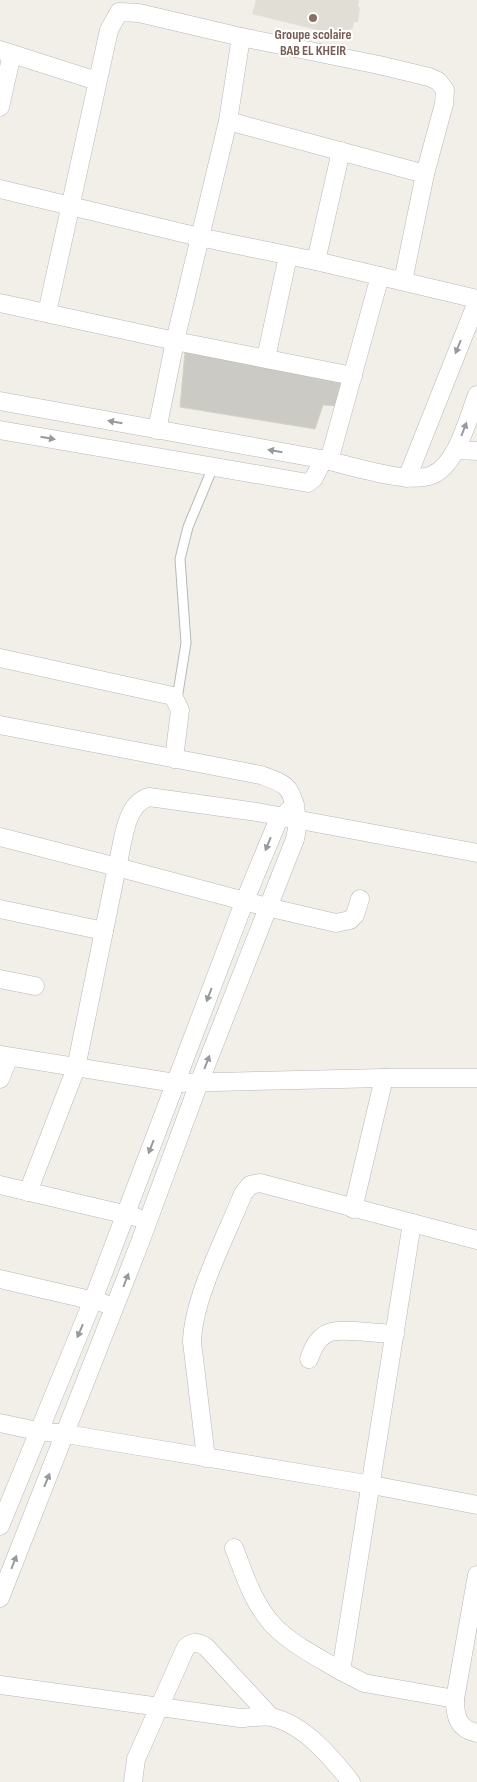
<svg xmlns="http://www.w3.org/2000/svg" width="477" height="1782" viewBox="0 0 477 1782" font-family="'Sofia Sans Condensed',sans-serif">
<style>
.education{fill:#e1ded6}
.building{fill:#cccac5;stroke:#d6d1c6}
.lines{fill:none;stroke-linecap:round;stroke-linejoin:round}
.lane-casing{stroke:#b5b8bc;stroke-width:11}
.street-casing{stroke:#b5b8bc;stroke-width:19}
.lane{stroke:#fff;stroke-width:9}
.street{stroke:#fff;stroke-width:18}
.oneway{fill:#979a9d}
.education-dot{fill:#8d6e63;stroke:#fff;stroke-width:2}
.labels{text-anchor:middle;stroke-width:4;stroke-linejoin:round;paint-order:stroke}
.education-label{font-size:14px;font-weight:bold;fill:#785e54;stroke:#fff}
</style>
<rect width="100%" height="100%" fill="#f1efe8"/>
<path class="education" d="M256,0H359L358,6L360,8L358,22H354L353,28L338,35L252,14Z"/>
<path class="building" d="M185,352L349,379L343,406L323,405L315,429L180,407Z"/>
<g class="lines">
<g class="lane-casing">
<path id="lane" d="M177,699L186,643L180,559L188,527L213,467"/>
</g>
<g class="street-casing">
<g id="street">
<path d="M0,50L97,81"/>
<path d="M0,107L12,54"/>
<path d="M228,121L241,37"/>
<path d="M0,189L199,237L316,261L477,299"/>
<path d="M316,261L341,151"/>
<path d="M0,303L175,341L353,376"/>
<path d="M47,313L109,30L119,12L139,13L241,37L379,65L429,77L438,81L445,90L444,104L425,174"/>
<path d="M266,358L288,256"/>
<path d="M0,401C107,421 214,439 321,459C349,465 408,485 432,475C457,465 468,418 477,395"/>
<path d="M0,430L308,483L314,478L323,460"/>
<path d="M157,430L175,341L228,121L425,174L403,281"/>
<path d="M456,450L477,451"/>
<path d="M329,461L380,276"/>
<path d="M407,478L477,302"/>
<path d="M0,658L173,696L180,710L174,759"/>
<path d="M0,725L261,775C283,783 291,785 295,808C298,820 298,828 295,839L199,1083L139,1245L0,1598"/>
<path d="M0,837L117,867C123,845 124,804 149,797L257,812L477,853"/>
<path d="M0,909L104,931"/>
<path d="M0,979L35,986"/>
<path d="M0,1055L175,1083L384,1078H477"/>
<path d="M0,1079L9,1057"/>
<path d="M0,1185L136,1217"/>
<path d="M28,1192L76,1068L117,867L267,907L336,923L350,920L355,915L360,899"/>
<path d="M353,1209L384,1078"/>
<path d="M412,1223L341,1671L364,1683L455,1699"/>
<path d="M0,1279L103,1303"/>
<path d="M309,1359C313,1348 318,1336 331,1332C343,1328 380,1334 395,1334"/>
<path d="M0,1423L37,1431L66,1434L372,1485L477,1505"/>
<path d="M206,1458L192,1342C193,1298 226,1236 243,1194L250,1185L260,1183L477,1240"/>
<path d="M0,1526L93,1300L245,900L277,823L295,804"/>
<path d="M234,1548C245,1576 254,1607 277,1629C295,1646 319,1658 341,1671"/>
<path d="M477,1575L455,1699C455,1717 458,1729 477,1733"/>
<path d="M0,1685L240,1718C249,1718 262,1715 271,1717C304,1724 331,1757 351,1782"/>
<path d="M133,1782L136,1759L186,1647C194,1641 199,1642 206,1647L270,1716"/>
</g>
</g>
<use href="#lane" class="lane"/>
<use href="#street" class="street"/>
</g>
<defs><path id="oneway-solid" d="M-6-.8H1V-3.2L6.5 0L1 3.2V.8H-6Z" transform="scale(1.25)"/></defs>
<g class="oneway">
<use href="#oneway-solid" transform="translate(458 347) rotate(112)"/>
<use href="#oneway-solid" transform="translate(115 422) rotate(-170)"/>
<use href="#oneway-solid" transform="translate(464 429) rotate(-69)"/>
<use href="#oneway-solid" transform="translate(48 438) rotate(10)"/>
<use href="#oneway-solid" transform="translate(275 451) rotate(-170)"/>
<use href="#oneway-solid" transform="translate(268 844) rotate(112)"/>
<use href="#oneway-solid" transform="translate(209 995) rotate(111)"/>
<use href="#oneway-solid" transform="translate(207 1062) rotate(-69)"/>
<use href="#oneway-solid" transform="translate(151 1147) rotate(111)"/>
<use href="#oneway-solid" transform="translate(126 1280) rotate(-69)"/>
<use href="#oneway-solid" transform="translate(80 1331) rotate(113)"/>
<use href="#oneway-solid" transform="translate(47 1480) rotate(-68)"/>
<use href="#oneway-solid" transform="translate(14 1562) rotate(-69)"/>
</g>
<circle class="education-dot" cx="313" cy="18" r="5"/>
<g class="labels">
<g class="education-label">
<text x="313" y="39">Groupe scolaire<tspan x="313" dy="16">BAB EL KHEIR</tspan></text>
</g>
</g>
</svg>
